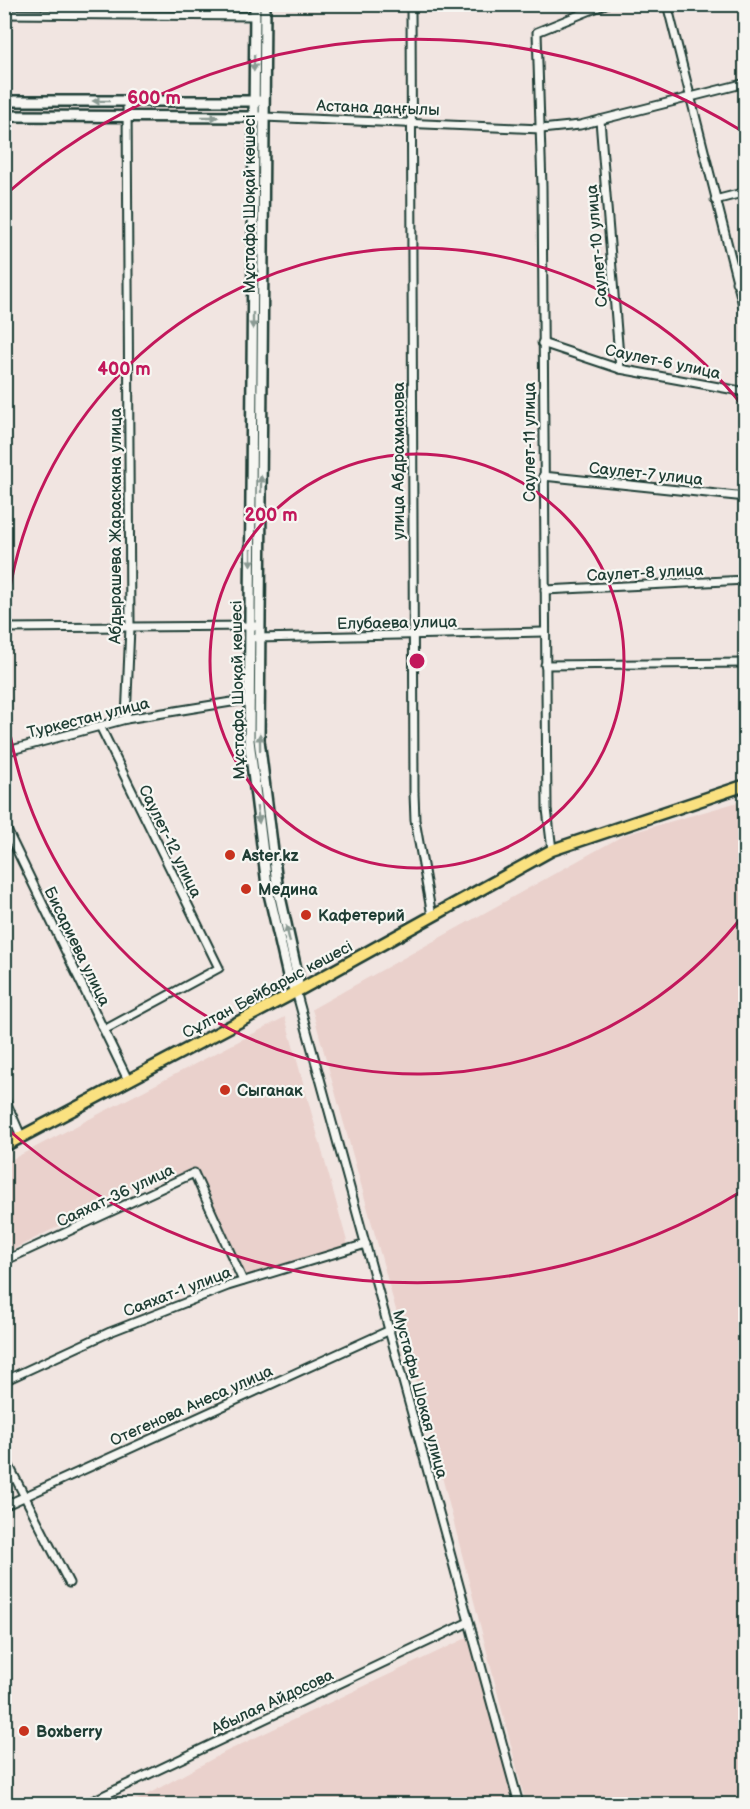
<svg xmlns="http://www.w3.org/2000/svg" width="750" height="1809" viewBox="0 0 750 1809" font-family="'Balsamiq Sans',sans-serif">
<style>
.built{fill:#ead1cc}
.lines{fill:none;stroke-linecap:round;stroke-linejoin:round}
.street-casing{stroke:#1f3d34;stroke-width:11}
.secondary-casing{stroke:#1f3d34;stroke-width:14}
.primary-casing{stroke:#1f3d34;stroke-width:15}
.street{stroke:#f6f6f2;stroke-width:7}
.secondary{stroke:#f6f6f2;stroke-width:9}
.primary{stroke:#fae180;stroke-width:10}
.oneway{fill:#8a9a93}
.ring{fill:none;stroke:#c2185b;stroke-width:3}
.poi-dot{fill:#c8321e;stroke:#f6f6f2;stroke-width:2}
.labels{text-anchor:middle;stroke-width:4.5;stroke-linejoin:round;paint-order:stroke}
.street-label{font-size:16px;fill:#1f3d34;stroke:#f6f6f2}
.poi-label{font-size:16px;font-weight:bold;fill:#1f3d34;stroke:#f6f6f2;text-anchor:start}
.centre{fill:#c2185b;stroke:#f6f6f2;stroke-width:3}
.ring-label{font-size:18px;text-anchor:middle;font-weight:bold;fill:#c2185b;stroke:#f6f6f2;stroke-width:4.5;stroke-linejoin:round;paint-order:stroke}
</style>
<rect width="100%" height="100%" fill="#f1e5e1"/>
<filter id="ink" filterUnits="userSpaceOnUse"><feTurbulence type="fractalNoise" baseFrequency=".0167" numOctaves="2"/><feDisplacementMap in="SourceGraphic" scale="12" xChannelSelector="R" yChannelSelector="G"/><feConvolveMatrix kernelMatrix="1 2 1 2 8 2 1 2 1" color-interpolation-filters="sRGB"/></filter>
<g filter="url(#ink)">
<g class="built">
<path d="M745,800V1804H526L437,1457L312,1009L624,835Z"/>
<path d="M285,1017L348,1245L244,1276L195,1168L169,1177L159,1175L6,1253L5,1163Z"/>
<path d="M473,1635L514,1804H130L225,1752Z"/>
</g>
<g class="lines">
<g class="street-casing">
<g id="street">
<path d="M411,4L414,793L415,820L432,916"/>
<path d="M667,4L746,317"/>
<path d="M4,14L255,16"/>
<path d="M264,117L541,129L580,125L746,83"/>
<path d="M600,120L620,369"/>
<path d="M715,200L746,192"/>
<path d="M736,282H746"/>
<path d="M542,343L620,369L746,392"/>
<path d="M543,476L746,497"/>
<path d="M545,590L746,580"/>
<path d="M4,628L255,626"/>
<path d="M256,638L544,632"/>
<path d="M545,665L746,663"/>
<path d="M126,719L130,627L127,101"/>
<path d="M100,726L219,968L104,1030"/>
<path d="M4,752L126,719L250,699"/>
<path d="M4,824L128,1080"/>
<path d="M552,850L547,809L542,187L537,32L606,4"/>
<path d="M296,991L519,1804"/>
<path d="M4,1097L21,1136"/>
<path d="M4,1261L194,1173L243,1281"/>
<path d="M4,1381L110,1332L228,1286L366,1244"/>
<path d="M4,1456L69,1583"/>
<path d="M4,1506L390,1330"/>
<path d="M86,1804L469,1622"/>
</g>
</g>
<g class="secondary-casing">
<g id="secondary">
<path d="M255,4L249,740L267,885L289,980L296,991"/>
<path d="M265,4L259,740L277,883L298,978L296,991"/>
<path d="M4,101H259"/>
<path d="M4,116L260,117"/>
</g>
</g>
<g class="primary-casing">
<path id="primary" d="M4,1146L301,989L552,850L746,785"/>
</g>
<use href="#street" class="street"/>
<use href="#secondary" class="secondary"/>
<use href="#primary" class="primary"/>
</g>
<defs><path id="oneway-solid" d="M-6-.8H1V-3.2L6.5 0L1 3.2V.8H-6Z" transform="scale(1.5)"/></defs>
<g class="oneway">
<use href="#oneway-solid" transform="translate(254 63) rotate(91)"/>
<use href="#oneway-solid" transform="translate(101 101) rotate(-180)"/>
<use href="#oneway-solid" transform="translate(210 117)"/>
<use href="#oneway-solid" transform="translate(253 321) rotate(90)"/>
<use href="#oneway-solid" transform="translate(261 484) rotate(-90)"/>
<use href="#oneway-solid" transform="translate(251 558) rotate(90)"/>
<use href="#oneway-solid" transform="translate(260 742) rotate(-91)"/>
<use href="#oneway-solid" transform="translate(258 815) rotate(82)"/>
<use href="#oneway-solid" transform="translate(288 934) rotate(-103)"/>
</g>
</g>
<g class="ring">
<circle cx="417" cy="661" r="207"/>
<path d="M745 913A414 414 0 0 1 5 697M5 625A414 414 0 0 1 745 409"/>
<path d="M742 1191A622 622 0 0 1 5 1127M5 195A622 622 0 0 1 742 131"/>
</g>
<g class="poi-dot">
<circle cx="230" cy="855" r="6"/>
<circle cx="246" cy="889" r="6"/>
<circle cx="306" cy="915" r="6"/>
<circle cx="225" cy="1090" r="6"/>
<circle cx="24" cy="1731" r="6"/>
</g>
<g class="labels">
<g class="street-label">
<text transform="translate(378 107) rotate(2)" y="6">Астана даңғылы</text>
<text transform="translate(249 204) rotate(-90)" y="6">Мұстафа Шоқай көшесі</text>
<text transform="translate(596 246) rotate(-95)" y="6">Саулет-10 улица</text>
<text transform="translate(663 361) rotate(12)" y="6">Саулет-6 улица</text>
<text transform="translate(529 442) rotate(-90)" y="6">Саулет-11 улица</text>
<text transform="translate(398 461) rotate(-90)" y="6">улица Абдрахманова</text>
<text transform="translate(646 473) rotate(6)" y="6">Саулет-7 улица</text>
<text transform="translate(115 526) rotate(-90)" y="6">Абдырашева Жараскана улица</text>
<text transform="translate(645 572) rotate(-3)" y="6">Саулет-8 улица</text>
<text transform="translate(397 622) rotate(-1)" y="6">Елубаева улица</text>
<text transform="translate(237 690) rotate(-91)" y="6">Мұстафа Шоқай көшесі</text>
<text transform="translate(88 717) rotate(-14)" y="6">Туркестан улица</text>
<text transform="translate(171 841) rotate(64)" y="6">Саулет-12 улица</text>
<text transform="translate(78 946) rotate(64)" y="6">Бисариева улица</text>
<text transform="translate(267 989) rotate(-28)" y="6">Сұлтан Бейбарыс көшесі</text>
<text transform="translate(115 1195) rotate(-25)" y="6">Саяхат-36 улица</text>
<text transform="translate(177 1291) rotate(-21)" y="6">Саяхат-1 улица</text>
<text transform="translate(421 1394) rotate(75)" y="6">Мустафы Шокая улица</text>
<text transform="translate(191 1405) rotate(-24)" y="6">Отегенова Анеса улица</text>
<text transform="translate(272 1701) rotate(-25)" y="6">Абылая Айдосова</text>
</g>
<g class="poi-label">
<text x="242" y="861">Aster.kz</text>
<text x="258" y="895">Медина</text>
<text x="318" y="921">Кафетерий</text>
<text x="237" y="1096">Сыганак</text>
<text x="36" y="1737">Boxberry</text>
</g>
</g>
<circle cx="417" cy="661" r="9" class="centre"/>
<g class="ring-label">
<text x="154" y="104">600 m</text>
<text x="124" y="375">400 m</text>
<text x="271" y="521">200 m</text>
</g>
<rect width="750" height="1809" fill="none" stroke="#f6f6f2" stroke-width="24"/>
<rect x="12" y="12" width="726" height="1785" fill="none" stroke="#1f3d34" stroke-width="2" filter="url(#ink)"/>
</svg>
